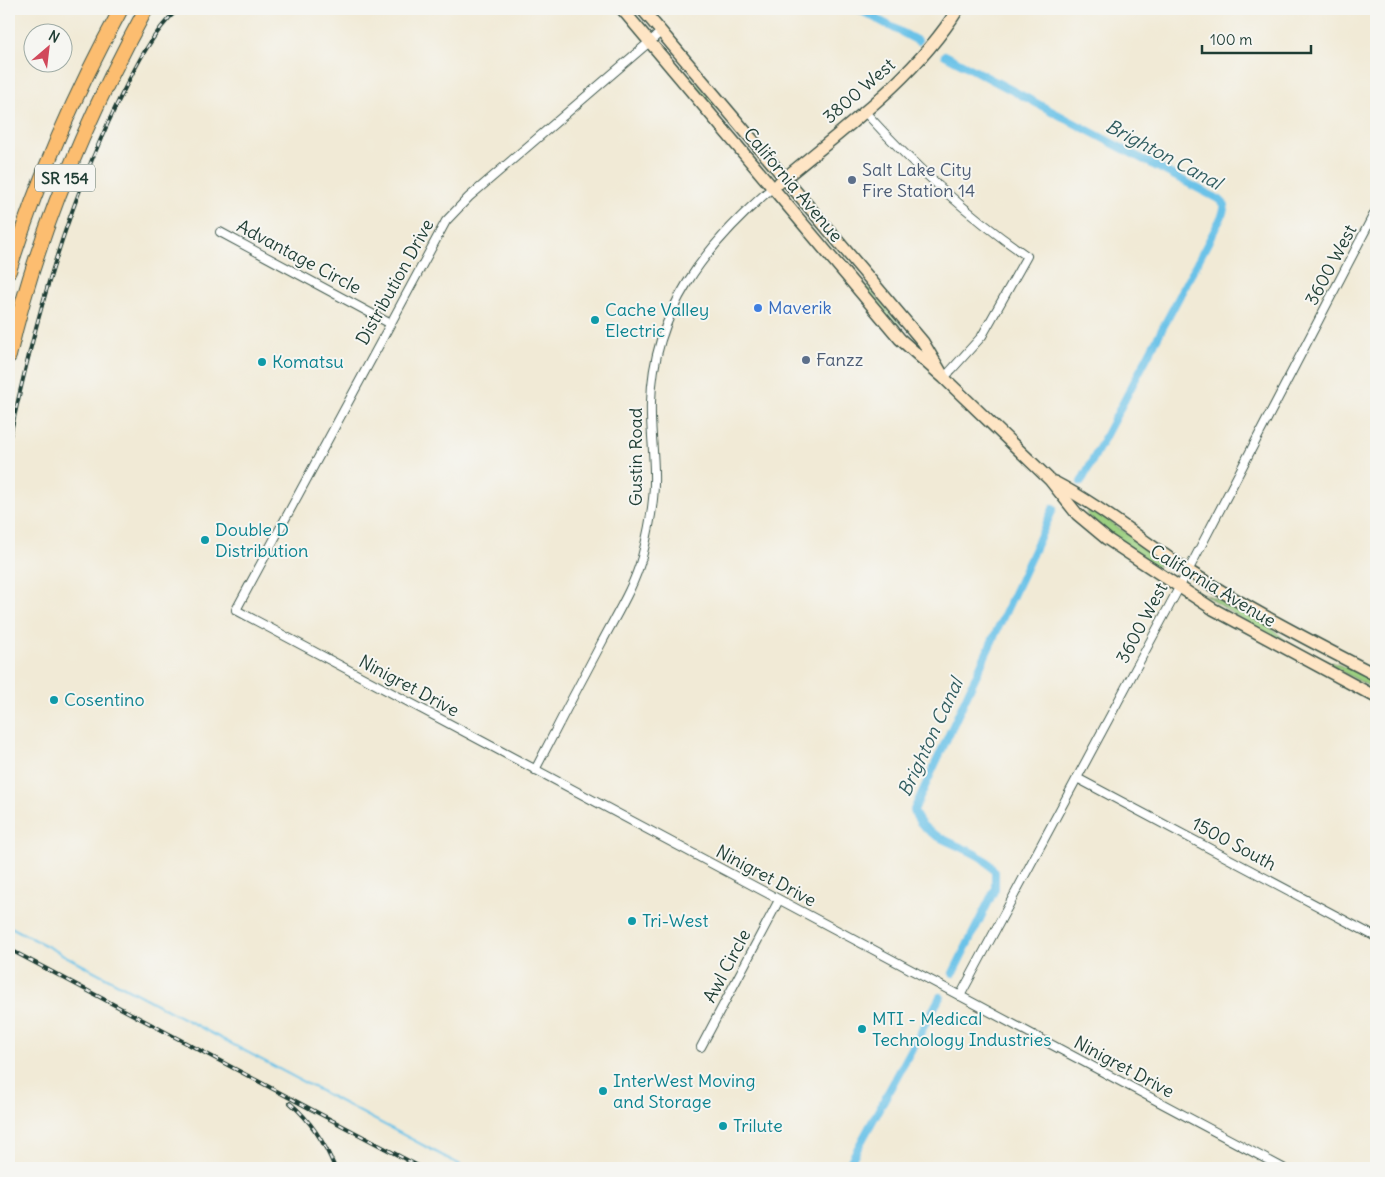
<svg xmlns="http://www.w3.org/2000/svg" width="1385" height="1177" viewBox="0 0 1385 1177" font-family="Delius,sans-serif">
<style>
.green{fill:#9cd081;stroke:#5e865a}
.lines{fill:none;stroke-linecap:round;stroke-linejoin:round}
.stream{stroke:#6bc2e8;stroke-width:2}
.canal{stroke:#6bc2e8;stroke-width:8}
.street-casing{stroke:#3e574c;stroke-width:10}
.secondary-casing{stroke:#3e574c;stroke-width:14}
.highway-casing{stroke:#3e574c;stroke-width:16}
.street{stroke:#fff;stroke-width:8}
.secondary{stroke:#fee5c5;stroke-width:11}
.highway{stroke:#fcbd6f;stroke-width:14}
.rail-casing{stroke:#1f3d34;stroke-width:4}
.rail{stroke:#f6f6f2;stroke-width:2;stroke-dasharray:5.5;stroke-linecap:butt}
.service-dot{fill:#5c6f8a;stroke:#f6f6f2;stroke-width:2}
.shop-dot{fill:#3f7fe0;stroke:#f6f6f2;stroke-width:2}
.culture-dot{fill:#0f9aa8;stroke:#f6f6f2;stroke-width:2}
.labels{text-anchor:middle;stroke-width:4;stroke-linejoin:round;paint-order:stroke}
.shield{fill:#f6f6f2;stroke:#60746d;stroke-width:1}
.shield-label{font-size:16px;font-weight:bold;fill:#1f3d34}
.street-label{font-size:18px;fill:#1f3d34;stroke:#f6f6f2}
.service-label{font-size:18px;fill:#4e5e75;stroke:#f6f6f2;text-anchor:start}
.shop-label{font-size:18px;fill:#366cbe;stroke:#f6f6f2;text-anchor:start}
.culture-label{font-size:18px;fill:#0d838f;stroke:#f6f6f2;text-anchor:start}
.water-label{font-size:19px;font-style:italic;fill:#325e61;stroke:#f6f6f2}
</style>
<rect width="100%" height="100%" fill="#f6f6f2"/>
<filter id="ink" filterUnits="userSpaceOnUse"><feTurbulence type="fractalNoise" baseFrequency=".02" numOctaves="2"/><feDisplacementMap in="SourceGraphic" scale="10" xChannelSelector="R" yChannelSelector="G"/><feConvolveMatrix kernelMatrix="1 2 1 2 8 2 1 2 1" color-interpolation-filters="sRGB"/></filter>
<filter id="wash" filterUnits="userSpaceOnUse"><feTurbulence type="fractalNoise" baseFrequency=".0096" numOctaves="4" result="noise"/><feDisplacementMap in="SourceGraphic" scale="20" xChannelSelector="R" yChannelSelector="G"/><feGaussianBlur stdDeviation="1.12" result="paint"/><feColorMatrix in="noise" values="0 0 0 0 0 0 0 0 0 0 0 0 0 0 0 0 0 1.4 0 .05"/><feComposite in="paint" operator="in"/></filter>
<g filter="url(#wash)">
<rect width="100%" height="100%" fill="#f1ead6"/>
<g class="green">
<path d="M666,52L698,84L726,117L703,97Z"/>
<path d="M851,273L868,287L901,324L896,328Z"/>
<path d="M1091,508L1158,555L1160,564L1157,568L1125,546L1086,514Z"/>
<path d="M1202,593L1246,611L1264,621L1288,643L1247,623Z"/>
<path d="M1310,655L1368,675L1376,680V690Z"/>
</g>
<g class="lines">
<path class="stream" d="M9,926L466,1168"/>
<g class="canal">
<path d="M858,9L918,41"/>
<path d="M945,55L1220,200L1225,205L1222,216L1081,482"/>
<path d="M953,973L995,889V872C991,867 987,861 982,858C960,843 921,838 914,810L1053,509"/>
<path d="M847,1168L940,997"/>
</g>
</g>
</g>
<g filter="url(#ink)">
<g class="lines">
<g class="street-casing">
<g id="street">
<path d="M661,32L469,197L446,221L236,610L1283,1168"/>
<path d="M864,111C914,166 966,214 1027,256L982,336L944,378"/>
<path d="M220,232L389,323"/>
<path d="M535,770C557,727 579,685 602,642C616,615 634,587 642,557C649,530 655,502 654,474C654,450 650,427 651,402C653,311 706,245 772,188"/>
<path d="M1077,778L1376,937"/>
<path d="M960,996L1188,571L1376,210"/>
<path d="M701,1047L779,900"/>
</g>
</g>
<g class="secondary-casing">
<g id="secondary">
<path d="M622,9L900,339L944,378L1050,480L1077,514L1107,539L1213,609L1376,697"/>
<path d="M642,9L923,342L942,374"/>
<path d="M779,183C842,130 914,79 958,9"/>
<path d="M1054,482C1102,507 1142,541 1187,570C1248,609 1312,642 1376,675"/>
</g>
</g>
<g class="highway-casing">
<g id="highway">
<path d="M9,271C37,180 75,93 121,9"/>
<path d="M9,356C37,233 86,119 146,9"/>
</g>
</g>
<use href="#street" class="street"/>
<use href="#secondary" class="secondary"/>
<use href="#highway" class="highway"/>
<g class="rail-casing">
<g id="rail">
<path d="M9,441C34,324 65,211 117,104C134,70 150,35 178,9"/>
<path d="M9,949L422,1168"/>
<path d="M290,1103C311,1121 325,1143 335,1168"/>
</g>
</g>
<use href="#rail" class="rail"/>
</g>
</g>
<g class="service-dot">
<circle cx="852" cy="180" r="5"/>
<circle cx="806" cy="360" r="5"/>
</g>
<circle class="shop-dot" cx="758" cy="308" r="5"/>
<g class="culture-dot">
<circle cx="595" cy="320" r="5"/>
<circle cx="262" cy="362" r="5"/>
<circle cx="205" cy="540" r="5"/>
<circle cx="54" cy="700" r="5"/>
<circle cx="632" cy="921" r="5"/>
<circle cx="862" cy="1029" r="5"/>
<circle cx="603" cy="1091" r="5"/>
<circle cx="723" cy="1126" r="5"/>
</g>
<g class="labels">
<rect class="shield" x="35" y="164.5" width="60" height="27" rx="4"/>
<g class="shield-label">
<text x="65" y="184">SR 154</text>
</g>
<g class="street-label">
<text transform="translate(859 91) rotate(-41)" y="6">3800 West</text>
<text transform="translate(793 185) rotate(50)" y="6">California Avenue</text>
<text transform="translate(299 257) rotate(28)" y="6">Advantage Circle</text>
<text transform="translate(1331 265) rotate(-62)" y="6">3600 West</text>
<text transform="translate(395 282) rotate(-61)" y="6">Distribution Drive</text>
<text transform="translate(636 457) rotate(-90)" y="6">Gustin Road</text>
<text transform="translate(1213 586) rotate(31)" y="6">California Avenue</text>
<text transform="translate(1142 623) rotate(-62)" y="6">3600 West</text>
<text transform="translate(409 686) rotate(28)" y="6">Ninigret Drive</text>
<text transform="translate(1234 844) rotate(28)" y="6">1500 South</text>
<text transform="translate(766 876) rotate(28)" y="6">Ninigret Drive</text>
<text transform="translate(727 966) rotate(-62)" y="6">Awl Circle</text>
<text transform="translate(1124 1067) rotate(28)" y="6">Ninigret Drive</text>
</g>
<g class="service-label">
<text x="862" y="176">Salt Lake City<tspan x="862" dy="21">Fire Station 14</tspan></text>
<text x="816" y="366">Fanzz</text>
</g>
<g class="shop-label">
<text x="768" y="314">Maverik</text>
</g>
<g class="culture-label">
<text x="605" y="316">Cache Valley<tspan x="605" dy="21">Electric</tspan></text>
<text x="272" y="368">Komatsu</text>
<text x="215" y="536">Double D<tspan x="215" dy="21">Distribution</tspan></text>
<text x="64" y="706">Cosentino</text>
<text x="642" y="927">Tri-West</text>
<text x="872" y="1025">MTI - Medical<tspan x="872" dy="21">Technology Industries</tspan></text>
<text x="613" y="1087">InterWest Moving<tspan x="613" dy="21">and Storage</tspan></text>
<text x="733" y="1132">Trilute</text>
</g>
<g class="water-label">
<text transform="translate(1164 154) rotate(28)" y="7">Brighton Canal</text>
<text transform="translate(930 737) rotate(-65)" y="7">Brighton Canal</text>
</g>
</g>
<rect width="1385" height="1177" fill="none" stroke="#f6f6f2" stroke-width="30"/>
<g transform="translate(48 48) rotate(28)"><circle r="24" fill="#f6f6f2" stroke="#a0aca6"/>
<path d="M0-4L9 19L0 12L-9 19Z" fill="#d1495b"/>
<text y="-8" font-size="14" font-weight="bold" text-anchor="middle" fill="#1f3d34">N</text>
</g>
<path d="M1202 45v8h109v-8" fill="none" stroke="#1f3d34" stroke-width="2.5"/>
<text x="1210" y="45" font-size="15" fill="#1f3d34" stroke="#f6f6f2" stroke-width="4" paint-order="stroke">100 m</text>
</svg>
